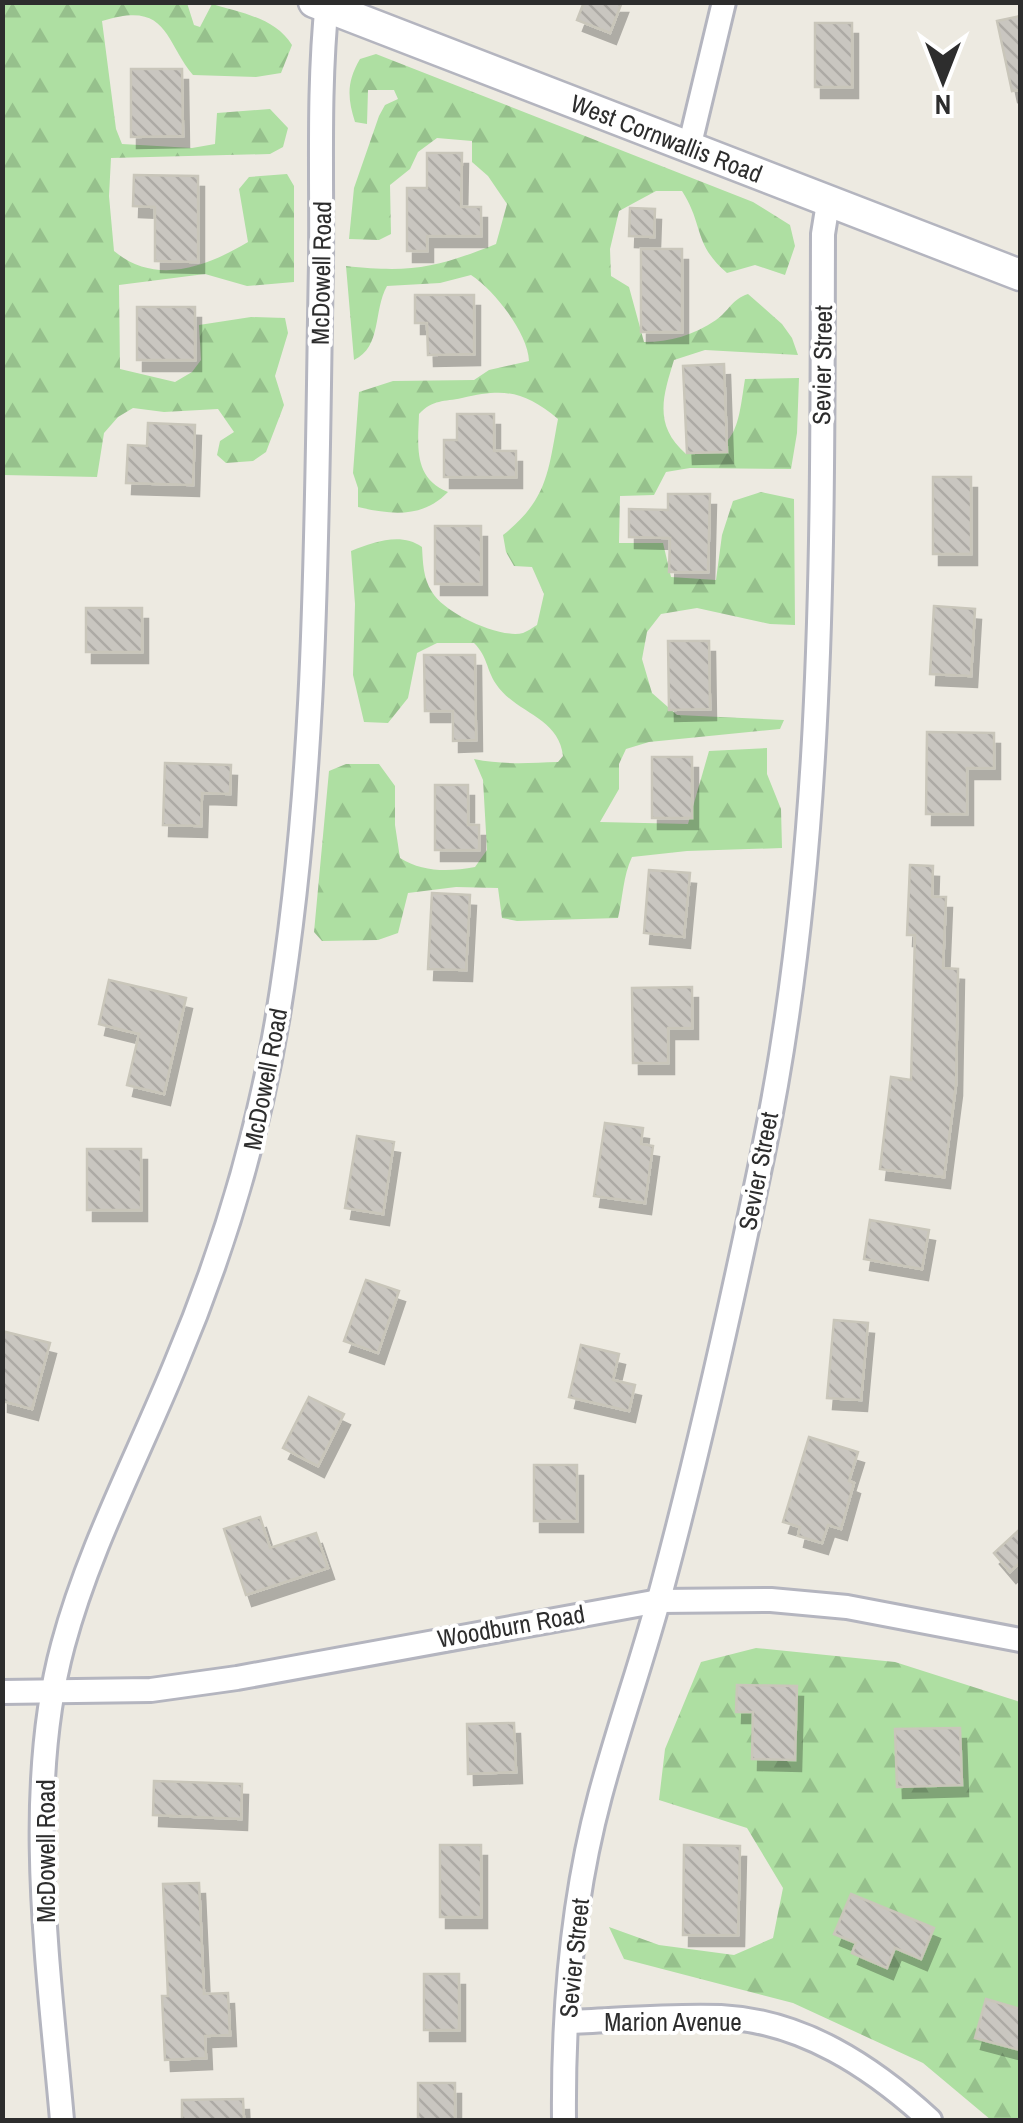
<svg xmlns="http://www.w3.org/2000/svg" width="1023" height="2123" viewBox="0 0 1023 2123" font-family="'Archivo Narrow',sans-serif">
<style>
.forest{fill:url(#forest-firs)}
.building{fill:url(#building-back-hatch);stroke:#c9c6ba;stroke-width:2.5;filter:url(#shadow)}
.lines{fill:none;stroke-linecap:round;stroke-linejoin:round}
.minor-casing{stroke:#b4b5bf;stroke-width:28}
.tertiary-casing{stroke:#b4b5bf;stroke-width:35}
.minor{stroke:#fff;stroke-width:22}
.tertiary{stroke:#fff;stroke-width:30}
.labels{text-anchor:middle;stroke-width:8;stroke-linejoin:round;paint-order:stroke}
.street-label{font-size:25px;fill:#2d2d2d;stroke:#fff}
</style>
<defs>
<pattern id="forest-firs" width="22" height="20" patternUnits="userSpaceOnUse" patternTransform="scale(2.5)"><rect width="22" height="20" fill="#aedfa2"/><path d="M5 1l3.5 6h-7zM16 11l3.5 6h-7z" fill="#96c08c"/></pattern>
<pattern id="building-back-hatch" width="6" height="6" patternUnits="userSpaceOnUse" patternTransform="scale(2.5)"><rect width="6" height="6" fill="#c9c6c0"/><path d="M-1 5l2 2M0 0l6 6M5-1l2 2" fill="none" stroke="#adaaa5"/></pattern>
<filter id="shadow"><feDropShadow dx="6" dy="11" stdDeviation="0" flood-color="#0004"/></filter>
</defs>
<rect width="100%" height="100%" fill="#edeae1"/>
<g class="forest">
<path d="M3,2L187,3L194,25L200,27L212,4C242,13 275,18 292,45L281,73L256,77L193,75C164,40 168,0 102,21L116,129L122,144L192,148L215,144L217,113L270,109L288,128L283,147L270,154L111,158L109,196L114,251C156,286 206,267 248,242L239,189L249,177L287,174L294,186V282L247,286L205,274L119,285L120,369L175,382L192,372L201,360L199,325L251,317L285,318L288,333L275,376L284,405L266,452L253,461L226,463L217,455L220,441L234,432L218,409L164,412L133,408L118,417L104,433L97,477L3,475Z"/>
<path d="M376,54L753,202L790,225L795,246L785,275L755,265L727,273C693,244 704,225 682,191H656L619,211L610,249L611,276L629,287L644,342C670,342 694,335 716,320C729,311 732,299 748,294L782,324L792,338L798,355L705,350L674,360C663,396 653,425 686,454C739,455 738,422 745,379L799,378L797,433L791,469L690,468L666,472L654,495L620,496L619,543H663L671,577L716,580L722,535L733,501L761,492L794,499L795,625L770,624L697,608L661,614L647,632L642,659L652,693L677,715L784,720L780,729L649,742L626,749L619,764V789L600,822L688,824L709,751L767,748V774L781,809L782,848L687,851L632,857C623,876 623,897 618,918L517,921L502,918L498,888L456,887L408,893L398,933L378,940L322,941L314,932L329,771L346,764H379L395,786V825L400,858C422,872 449,872 475,867L487,850L483,780L474,759C502,765 529,763 558,762L563,756C559,717 515,713 496,684C486,669 488,657 474,643H437L417,653L408,698L388,723L364,722L353,675L355,604L351,551C374,542 401,532 422,547C423,563 423,578 432,592C444,613 500,639 523,633C528,631 532,628 537,625L544,594L532,567L514,566L506,552L503,535C548,499 548,472 558,419C524,391 505,388 462,398C444,402 433,399 419,414C418,446 413,478 448,492C423,518 392,515 358,507V488L353,473L359,392L393,381L474,380L489,370L529,361C528,333 494,290 471,275L440,283L387,286C373,311 382,347 354,360L346,266C411,273 436,268 496,244L507,204L488,176L472,162V141L437,138L418,152L410,169L390,185L391,234L379,240L349,239L354,188L379,116L385,105L398,99L394,90H368L367,124L355,122C347,97 347,81 360,59Z"/>
<path d="M756,1648L895,1662L1020,1702V2120H991L923,2063L793,2003L624,1959L609,1927L659,1945L734,1955L773,1938L783,1888L747,1828L659,1800L665,1749L701,1662Z"/>
</g>
<g class="building">
<path d="M584,2H622L610,33L577,20Z"/>
<path d="M1020,16V90L1012,91L997,21Z"/>
<rect x="815" y="23" width="37" height="64"/>
<path d="M131,69H182L183,136L131,137Z"/>
<path d="M427,153H462L461,207H481V236H427V251H407V188H427Z"/>
<path d="M134,175L198,176V262L155,261V207L133,206Z"/>
<path d="M630,208L655,209L654,237L629,236Z"/>
<rect x="641" y="249" width="41" height="83"/>
<path d="M415,295H474V354L428,355L427,323H415Z"/>
<rect x="137" y="307" width="58" height="53"/>
<path d="M724,364L727,452L687,453L683,366Z"/>
<path d="M457,414H494V451H516V477H444V440H457Z"/>
<path d="M148,423L195,425L193,485L126,483L128,445L147,446Z"/>
<rect x="933" y="477" width="38" height="77"/>
<path d="M668,494H710L708,572H669L670,538L629,537V509L668,510Z"/>
<rect x="435" y="526" width="46" height="58"/>
<path d="M934,606L975,609L971,676L930,674Z"/>
<rect x="86" y="608" width="56" height="44"/>
<path d="M668,641H709L710,709L669,710Z"/>
<path d="M424,655H475L476,740L453,741V711H425Z"/>
<path d="M927,732L994,733V768H967V814H926Z"/>
<rect x="652" y="757" width="40" height="61"/>
<path d="M165,763L231,765L230,794L202,793L201,826L163,825Z"/>
<path d="M435,785H468V825H479V850H435Z"/>
<path d="M910,865L933,866L932,897H946L943,968L958,969L956,1085L944,1177L880,1169L891,1077L911,1080L915,935H907Z"/>
<path d="M649,870L690,873L684,937L644,933Z"/>
<path d="M432,893L470,895L466,970L428,969Z"/>
<path d="M109,980L186,998L164,1094L127,1085L139,1034L99,1024Z"/>
<path d="M692,987V1028H668V1063H633L632,988Z"/>
<path d="M605,1123L643,1128L641,1144L653,1146L645,1203L594,1196Z"/>
<path d="M357,1136L394,1142L383,1214L345,1208Z"/>
<rect x="87" y="1149" width="54" height="61"/>
<path d="M870,1220L929,1230L922,1269L864,1259Z"/>
<path d="M366,1280L399,1291L378,1353L344,1341Z"/>
<path d="M834,1320L868,1323L861,1400L827,1398Z"/>
<path d="M2,1331L50,1343L32,1409L2,1401Z"/>
<path d="M581,1345L619,1354L613,1380L635,1385L629,1411L569,1397Z"/>
<path d="M309,1397L344,1414L318,1466L283,1448Z"/>
<path d="M809,1437L858,1452L849,1481L854,1483L841,1529L828,1525L822,1543L798,1536L800,1527L783,1522Z"/>
<rect x="534" y="1465" width="43" height="56"/>
<path d="M260,1517L270,1548L316,1533L328,1568L246,1595L224,1529Z"/>
<path d="M1020,1529V1562L1010,1572L994,1553Z"/>
<path d="M737,1685L797,1686L795,1760L752,1759L753,1712H736Z"/>
<path d="M514,1723L516,1772L468,1774L467,1724Z"/>
<path d="M960,1728L962,1785L897,1787L895,1729Z"/>
<path d="M154,1781L242,1784L241,1819L153,1815Z"/>
<rect x="440" y="1845" width="41" height="72"/>
<path d="M684,1845L740,1846L738,1935H683Z"/>
<path d="M199,1883L204,1994L228,1993L230,2035L205,2036L206,2058L165,2060L162,1996H168L163,1884Z"/>
<path d="M851,1894L934,1928L921,1959L895,1948L887,1968L852,1953L856,1943L834,1934Z"/>
<rect x="424" y="1974" width="35" height="56"/>
<path d="M986,1999L1020,2009V2050L975,2038Z"/>
<rect x="418" y="2083" width="37" height="37"/>
<path d="M243,2099L244,2120H182V2100Z"/>
</g>
<g class="lines">
<g class="minor-casing">
<g id="minor">
<path d="M689,148L724,2"/>
<path d="M2,1692L151,1690L237,1678L659,1601L771,1600L847,1607L1020,1640"/>
<path d="M567,2022C618,2020 671,2015 721,2017C803,2021 872,2067 930,2120"/>
<path d="M62,2120C49,1970 23,1793 63,1645C89,1548 138,1456 176,1363C223,1252 257,1139 277,1021C319,769 316,517 321,263C322,177 318,88 327,2"/>
<path d="M564,2120C563,2013 572,1900 600,1796C619,1725 644,1656 663,1584C701,1442 733,1298 763,1153C826,851 822,541 823,234L828,203"/>
</g>
</g>
<g class="tertiary-casing">
<g id="tertiary">
<path id="s1" d="M314,2L1020,275"/>
</g>
</g>
<use href="#minor" class="minor"/>
<use href="#tertiary" class="tertiary"/>
</g>
<g class="labels">
<g class="street-label">
<text dy="9" stroke="none"><textPath href="#s1" startOffset="378">West Cornwallis Road</textPath></text>
<text transform="translate(321 273) rotate(-89)" y="9">McDowell Road</text>
<text transform="translate(822 365) rotate(-89)" y="9">Sevier Street</text>
<text transform="translate(265 1079) rotate(-79)" y="9">McDowell Road</text>
<text transform="translate(758 1171) rotate(-79)" y="9">Sevier Street</text>
<text transform="translate(511 1626) rotate(-10)" y="9">Woodburn Road</text>
<text transform="translate(46 1851) rotate(-90)" y="9">McDowell Road</text>
<text transform="translate(574 1958) rotate(-84)" y="9">Sevier Street</text>
<text x="673" y="2031">Marion Avenue</text>
</g>
</g>
<rect width="1023" height="2123" fill="none" stroke="#2d2d2d" stroke-width="10"/>
<g transform="translate(943 80) rotate(180)" stroke="#ffffff" stroke-width="8" paint-order="stroke">
<path d="M0-8L18 38L0 25L-18 38Z" fill="#2d2d2d"/>
<text y="-15" font-size="28" font-weight="bold" text-anchor="middle" fill="#2d2d2d">N</text>
</g>
</svg>
